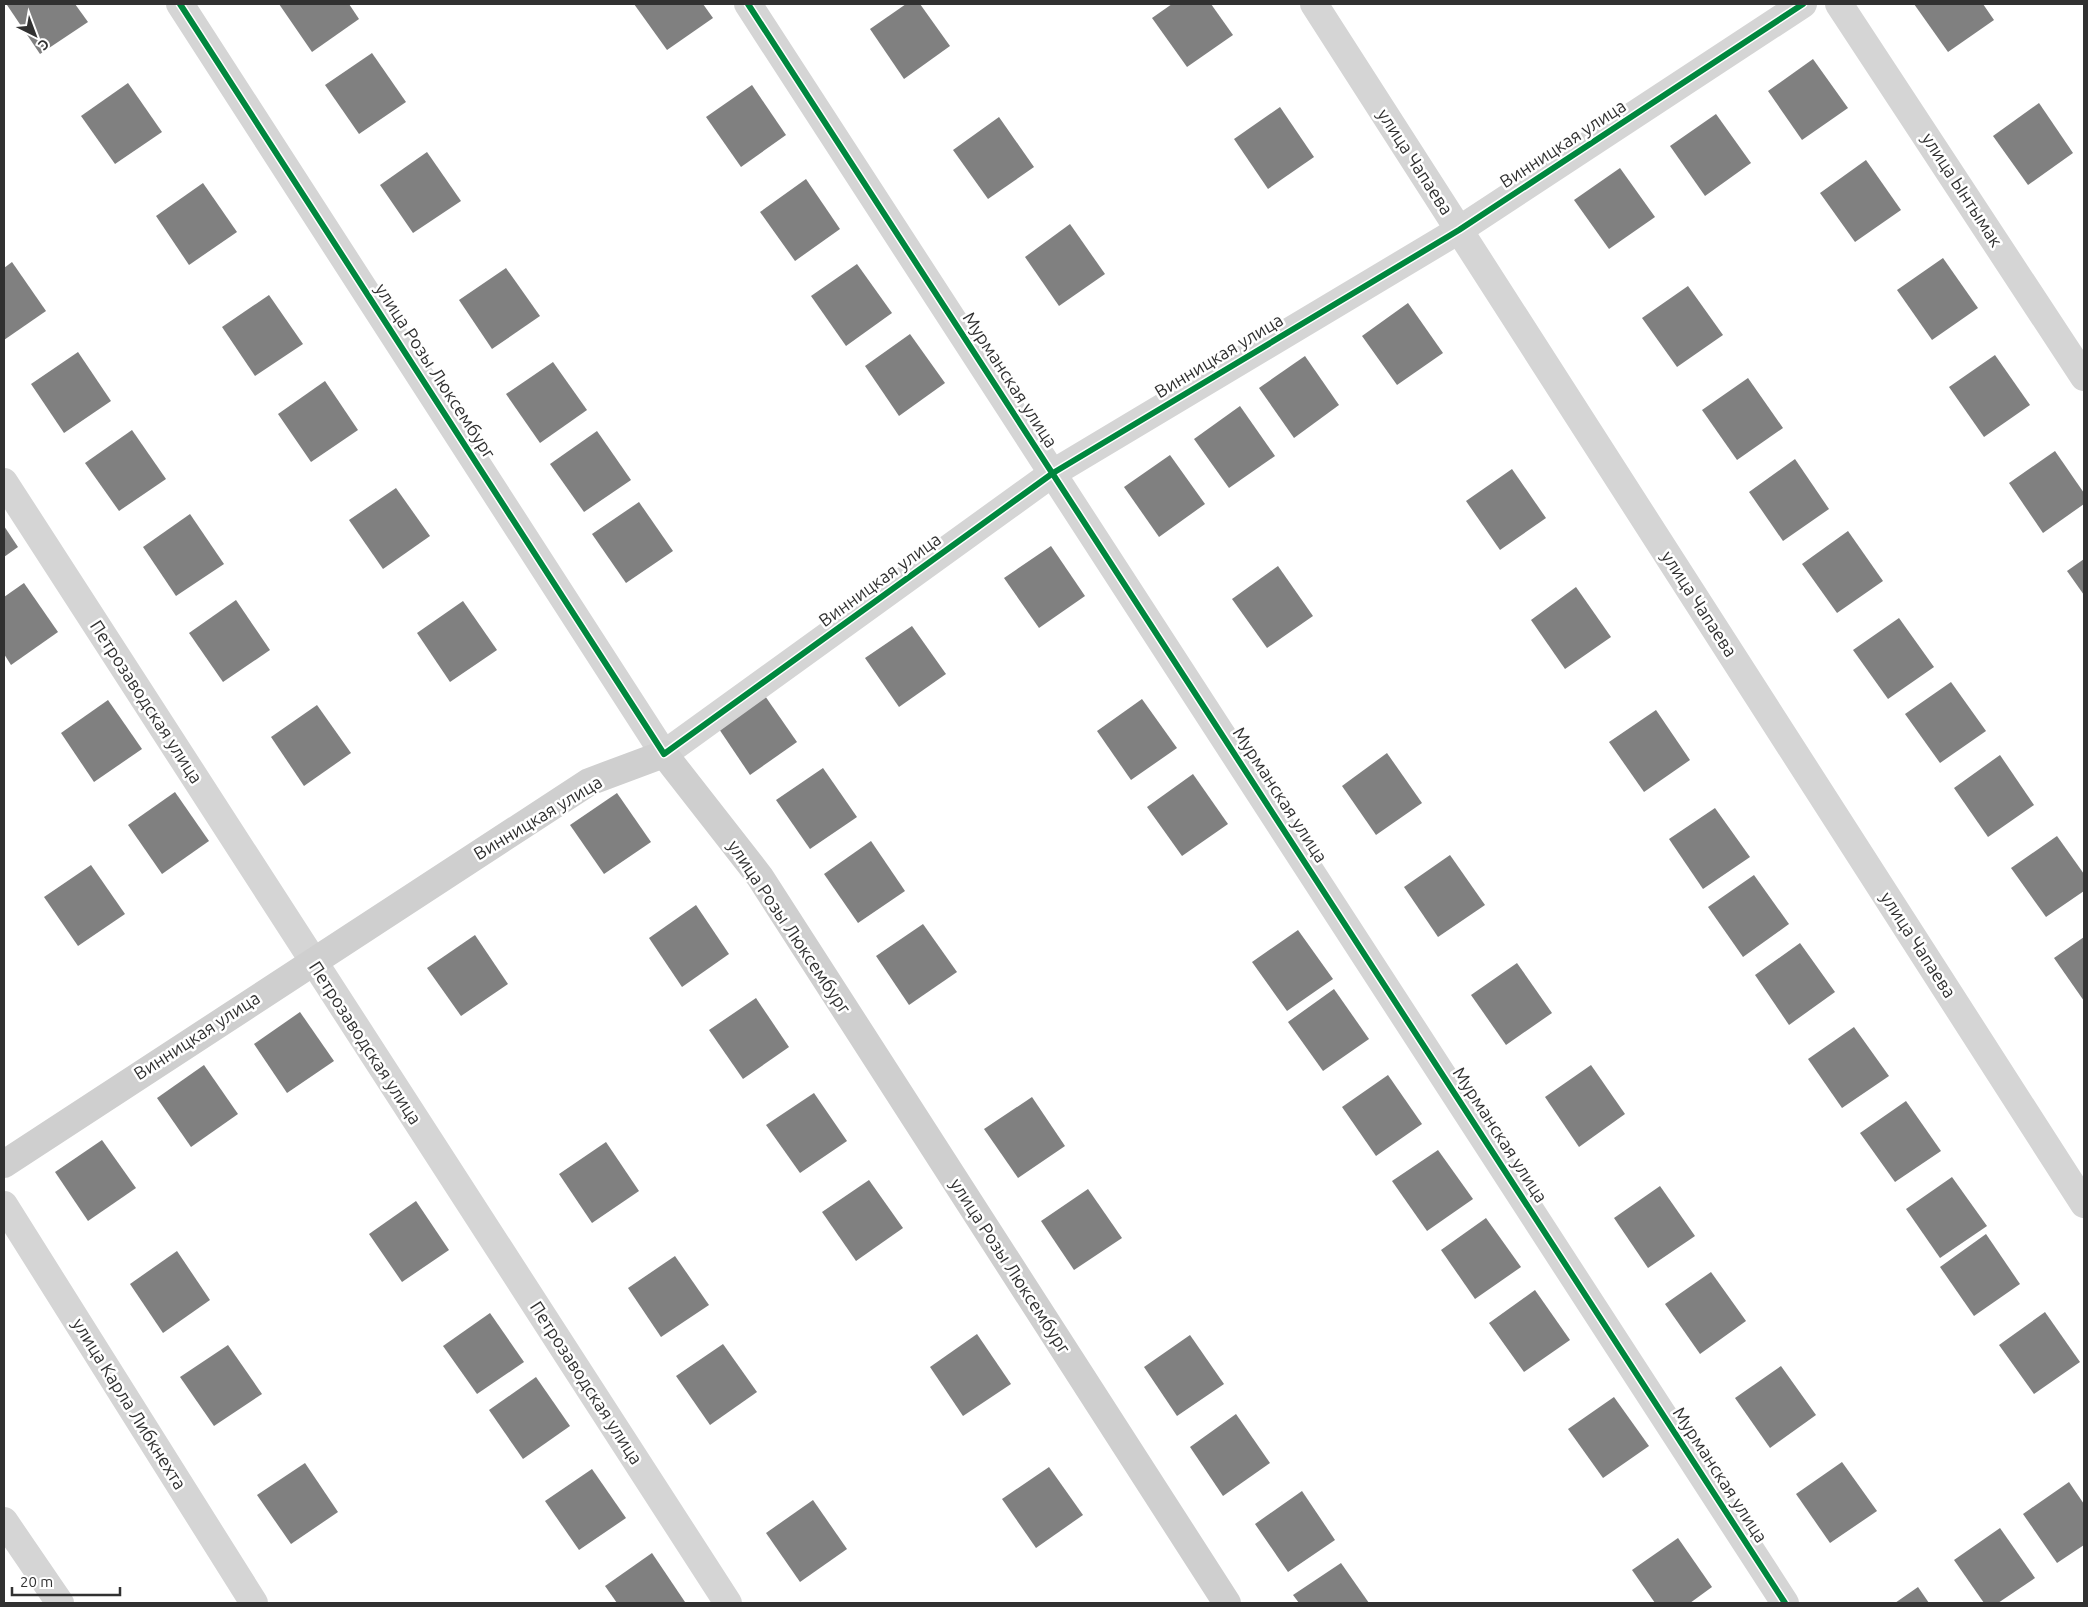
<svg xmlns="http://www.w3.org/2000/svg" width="2088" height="1607" viewBox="0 0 2088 1607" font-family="Ubuntu,sans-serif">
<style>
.building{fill:#808080}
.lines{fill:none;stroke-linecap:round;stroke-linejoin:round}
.minor{stroke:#d5d5d5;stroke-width:28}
.secondary{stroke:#cfcfcf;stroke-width:28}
.cycleway-casing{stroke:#fff;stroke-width:9}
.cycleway{stroke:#00873e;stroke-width:6}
.labels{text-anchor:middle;stroke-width:5;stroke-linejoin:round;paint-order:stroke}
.street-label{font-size:18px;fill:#313131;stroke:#fff}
</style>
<rect width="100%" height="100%" fill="#fff"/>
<g class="building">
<path d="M9,4H75L88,22L40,54L7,5Z"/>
<path d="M279,4H349L359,19L312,52Z"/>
<path d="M634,4H703L713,18L667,50Z"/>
<path d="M906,4H920L950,46L904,79L870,29Z"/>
<path d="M1172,4H1211L1233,35L1187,67L1152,18Z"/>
<path d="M1914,4H1983L1994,20L1948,52Z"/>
<path d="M372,53L406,102L359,134L325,85Z"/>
<path d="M1813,59L1848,108L1802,140L1768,91Z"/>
<path d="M128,83L162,132L115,164L81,116Z"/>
<path d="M752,85L786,135L741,167L706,117Z"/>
<path d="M2039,103L2073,153L2028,185L1993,136Z"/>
<path d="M1280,107L1314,157L1268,189L1234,139Z"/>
<path d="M1716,114L1751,163L1705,196L1670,146Z"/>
<path d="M999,117L1034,167L988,199L953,150Z"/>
<path d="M427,152L461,201L413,233L380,185Z"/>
<path d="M1866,160L1901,210L1855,242L1820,193Z"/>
<path d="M1620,168L1655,217L1609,249L1574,200Z"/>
<path d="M806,179L840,229L795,261L760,212Z"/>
<path d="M203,183L237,232L189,265L156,216Z"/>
<path d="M1070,224L1105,274L1059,306L1025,257Z"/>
<path d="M1943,258L1978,308L1932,340L1897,290Z"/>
<path d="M12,262L46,311L4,340V268Z"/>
<path d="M857,264L892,313L846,346L811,296Z"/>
<path d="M506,268L540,316L492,349L459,300Z"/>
<path d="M1688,286L1723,335L1677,367L1642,318Z"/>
<path d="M269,295L303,344L255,376L222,327Z"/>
<path d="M1408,303L1443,353L1397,385L1362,336Z"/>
<path d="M910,334L945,383L899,416L865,366Z"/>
<path d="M78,352L111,401L64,433L31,384Z"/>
<path d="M1995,355L2030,405L1984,437L1949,387Z"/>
<path d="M1305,356L1339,405L1294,438L1259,388Z"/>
<path d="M553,362L587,410L540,443L506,394Z"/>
<path d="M1748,378L1783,428L1737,460L1702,410Z"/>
<path d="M325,381L358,430L311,462L278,414Z"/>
<path d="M1240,406L1275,456L1229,488L1194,439Z"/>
<path d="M132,430L166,479L119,511L85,463Z"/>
<path d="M597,431L631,480L584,512L550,464Z"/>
<path d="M2055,451L2084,493V504L2043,533L2009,483Z"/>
<path d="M1170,455L1205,504L1159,537L1124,487Z"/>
<path d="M1795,459L1829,509L1783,541L1749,492Z"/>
<path d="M1512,469L1546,518L1500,550L1466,501Z"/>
<path d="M396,488L430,536L383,569L349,520Z"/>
<path d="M639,502L673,551L626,583L592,534Z"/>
<path d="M190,514L224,564L176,596L143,547Z"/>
<path d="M4,526L18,547L4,557Z"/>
<path d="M1848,531L1883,581L1837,613L1802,564Z"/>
<path d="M1051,546L1085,596L1039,628L1004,578Z"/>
<path d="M2084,559V595L2067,571Z"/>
<path d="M1278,566L1313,616L1267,648L1232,599Z"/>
<path d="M24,583L58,632L11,665L4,654V597Z"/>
<path d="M1576,587L1611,637L1565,669L1531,620Z"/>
<path d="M236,600L270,650L223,682L189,633Z"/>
<path d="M463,601L497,650L450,682L417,633Z"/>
<path d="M1899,618L1934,667L1888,699L1853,650Z"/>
<path d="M912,626L946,674L899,707L865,658Z"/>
<path d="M1951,682L1986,731L1940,763L1905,714Z"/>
<path d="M763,693L797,742L750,775L717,726Z"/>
<path d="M1142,699L1177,748L1131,780L1097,731Z"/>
<path d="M108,700L142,749L94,782L61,733Z"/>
<path d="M317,705L351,753L304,786L271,737Z"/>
<path d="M1656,710L1690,760L1644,792L1609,742Z"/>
<path d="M1387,753L1422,803L1376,835L1342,786Z"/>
<path d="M2000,755L2034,805L1988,837L1954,788Z"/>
<path d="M823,768L857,817L810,849L776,800Z"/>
<path d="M1193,774L1228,824L1182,856L1147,807Z"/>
<path d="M175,792L209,841L162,874L128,825Z"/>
<path d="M617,793L651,842L604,874L570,825Z"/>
<path d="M1715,808L1750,857L1703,889L1669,839Z"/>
<path d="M2057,836L2084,874V891L2046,917L2011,868Z"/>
<path d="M871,841L905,891L858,923L824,874Z"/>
<path d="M1450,855L1485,905L1438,937L1404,887Z"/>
<path d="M91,865L125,914L78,946L44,897Z"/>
<path d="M1754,875L1789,924L1743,957L1708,907Z"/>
<path d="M696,905L729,954L682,987L649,938Z"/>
<path d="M923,924L957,972L909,1005L876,956Z"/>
<path d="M1298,930L1333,979L1287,1011L1252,962Z"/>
<path d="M475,935L508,984L461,1016L427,968Z"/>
<path d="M2084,937V1001L2054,958Z"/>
<path d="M1800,943L1835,992L1789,1025L1755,975Z"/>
<path d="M1517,963L1552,1013L1506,1045L1471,995Z"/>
<path d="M1334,989L1369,1039L1323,1071L1288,1022Z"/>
<path d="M756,998L789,1047L743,1079L709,1030Z"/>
<path d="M300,1012L334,1061L287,1093L254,1044Z"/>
<path d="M1854,1027L1889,1076L1842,1108L1808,1059Z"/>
<path d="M204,1065L238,1114L191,1147L157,1098Z"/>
<path d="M1591,1065L1625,1114L1579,1147L1545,1097Z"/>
<path d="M1388,1075L1422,1124L1376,1156L1342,1107Z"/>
<path d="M814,1093L847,1141L800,1173L766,1125Z"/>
<path d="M1032,1097L1065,1146L1018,1178L984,1129Z"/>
<path d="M1906,1101L1941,1151L1895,1182L1860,1133Z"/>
<path d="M102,1140L136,1188L88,1221L55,1172Z"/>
<path d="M606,1142L639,1191L592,1223L559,1174Z"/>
<path d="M1438,1150L1473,1199L1427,1231L1392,1181Z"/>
<path d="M1952,1177L1987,1226L1940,1258L1906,1209Z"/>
<path d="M869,1180L903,1228L856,1261L822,1212Z"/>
<path d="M1660,1186L1695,1236L1648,1268L1614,1218Z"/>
<path d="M1088,1189L1122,1238L1074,1270L1041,1221Z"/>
<path d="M416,1201L449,1250L402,1282L369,1234Z"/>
<path d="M1486,1218L1521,1267L1475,1299L1441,1250Z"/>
<path d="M1986,1234L2020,1284L1974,1316L1940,1267Z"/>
<path d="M177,1251L210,1300L163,1333L130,1284Z"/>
<path d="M675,1256L709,1305L661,1337L628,1288Z"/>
<path d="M1711,1272L1746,1321L1700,1354L1665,1304Z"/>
<path d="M1535,1290L1570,1340L1524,1372L1489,1323Z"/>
<path d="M2045,1312L2080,1362L2034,1394L1999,1345Z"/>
<path d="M490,1313L524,1362L477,1394L443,1346Z"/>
<path d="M977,1334L1011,1384L963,1416L930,1367Z"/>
<path d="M1190,1335L1224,1384L1177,1416L1144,1367Z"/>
<path d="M723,1344L757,1392L710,1425L676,1376Z"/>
<path d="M228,1345L262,1394L214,1426L180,1377Z"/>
<path d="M1781,1366L1816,1415L1770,1448L1735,1398Z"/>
<path d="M536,1377L570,1426L523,1459L489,1410Z"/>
<path d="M1614,1397L1649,1446L1603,1478L1568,1429Z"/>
<path d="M1236,1414L1270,1463L1223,1496L1190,1447Z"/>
<path d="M1842,1462L1877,1511L1830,1543L1796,1494Z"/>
<path d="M305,1463L338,1512L291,1544L257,1495Z"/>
<path d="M1049,1467L1083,1515L1036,1548L1002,1499Z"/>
<path d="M592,1469L626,1518L579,1550L545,1501Z"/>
<path d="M2069,1482L2084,1504V1545L2057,1563L2023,1514Z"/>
<path d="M1302,1491L1335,1540L1288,1572L1255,1524Z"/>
<path d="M813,1500L847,1549L800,1582L766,1533Z"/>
<path d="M2000,1528L2035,1578L1998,1603H1984L1954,1560Z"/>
<path d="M1678,1538L1712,1587L1690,1603H1655L1632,1570Z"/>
<path d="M652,1553L685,1602L617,1603L605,1586Z"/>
<path d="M1341,1563L1369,1603H1299L1293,1595Z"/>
<path d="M1918,1587L1929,1603H1895Z"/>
</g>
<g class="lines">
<g class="minor">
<path d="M180,4L664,754L1053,473L1459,230L1803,4"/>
<path d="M748,4L1785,1603"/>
<path d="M1314,4L2084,1204"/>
<path d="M1839,4L2084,377"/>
<path d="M4,482L728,1603"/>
<path d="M4,1205L254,1603"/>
<path d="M4,1521L60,1603"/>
</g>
<path class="secondary" d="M4,1164L589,782L664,754L760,877L1227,1603"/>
<g class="cycleway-casing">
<g id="cycleway">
<path d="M180,4L664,754L1053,473L1459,230L1803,4"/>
<path d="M748,4L1785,1603"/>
</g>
</g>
<use href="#cycleway" class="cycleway"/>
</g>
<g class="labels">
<g class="street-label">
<text transform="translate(1563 144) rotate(-33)" y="6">Винницкая улица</text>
<text transform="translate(1415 162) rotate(57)" y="6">улица Чапаева</text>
<text transform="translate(1962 190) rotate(57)" y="6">улица Ынтымак</text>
<text transform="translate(1219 356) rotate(-31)" y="6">Винницкая улица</text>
<text transform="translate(435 371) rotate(57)" y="6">улица Розы Люксембург</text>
<text transform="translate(1010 380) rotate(57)" y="6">Мурманская улица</text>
<text transform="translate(880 580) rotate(-36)" y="6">Винницкая улица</text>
<text transform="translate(1699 604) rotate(57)" y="6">улица Чапаева</text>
<text transform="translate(146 702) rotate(57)" y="6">Петрозаводская улица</text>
<text transform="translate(1280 795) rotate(57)" y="6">Мурманская улица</text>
<text transform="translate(538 818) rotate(-31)" y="6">Винницкая улица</text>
<text transform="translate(789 927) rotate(56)" y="6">улица Розы Люксембург</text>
<text transform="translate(1918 945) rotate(57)" y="6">улица Чапаева</text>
<text transform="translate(197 1036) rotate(-33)" y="6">Винницкая улица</text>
<text transform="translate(365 1043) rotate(57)" y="6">Петрозаводская улица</text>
<text transform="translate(1500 1135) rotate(57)" y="6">Мурманская улица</text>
<text transform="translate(1010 1266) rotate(57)" y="6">улица Розы Люксембург</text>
<text transform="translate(586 1383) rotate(57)" y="6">Петрозаводская улица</text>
<text transform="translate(129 1404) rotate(58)" y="6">улица Карла Либкнехта</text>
<text transform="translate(1720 1475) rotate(57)" y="6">Мурманская улица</text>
</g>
</g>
<rect width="2088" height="1607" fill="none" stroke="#313131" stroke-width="10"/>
<g transform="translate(35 35) rotate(138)" stroke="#ffffff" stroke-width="4" paint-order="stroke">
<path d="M0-4L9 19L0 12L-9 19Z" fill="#313131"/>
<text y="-8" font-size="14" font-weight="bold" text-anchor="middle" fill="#313131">С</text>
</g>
<path d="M12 1587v8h108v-8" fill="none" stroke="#313131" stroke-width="2.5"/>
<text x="20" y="1587" font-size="15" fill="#313131" stroke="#ffffff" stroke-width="4" paint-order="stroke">20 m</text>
</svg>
